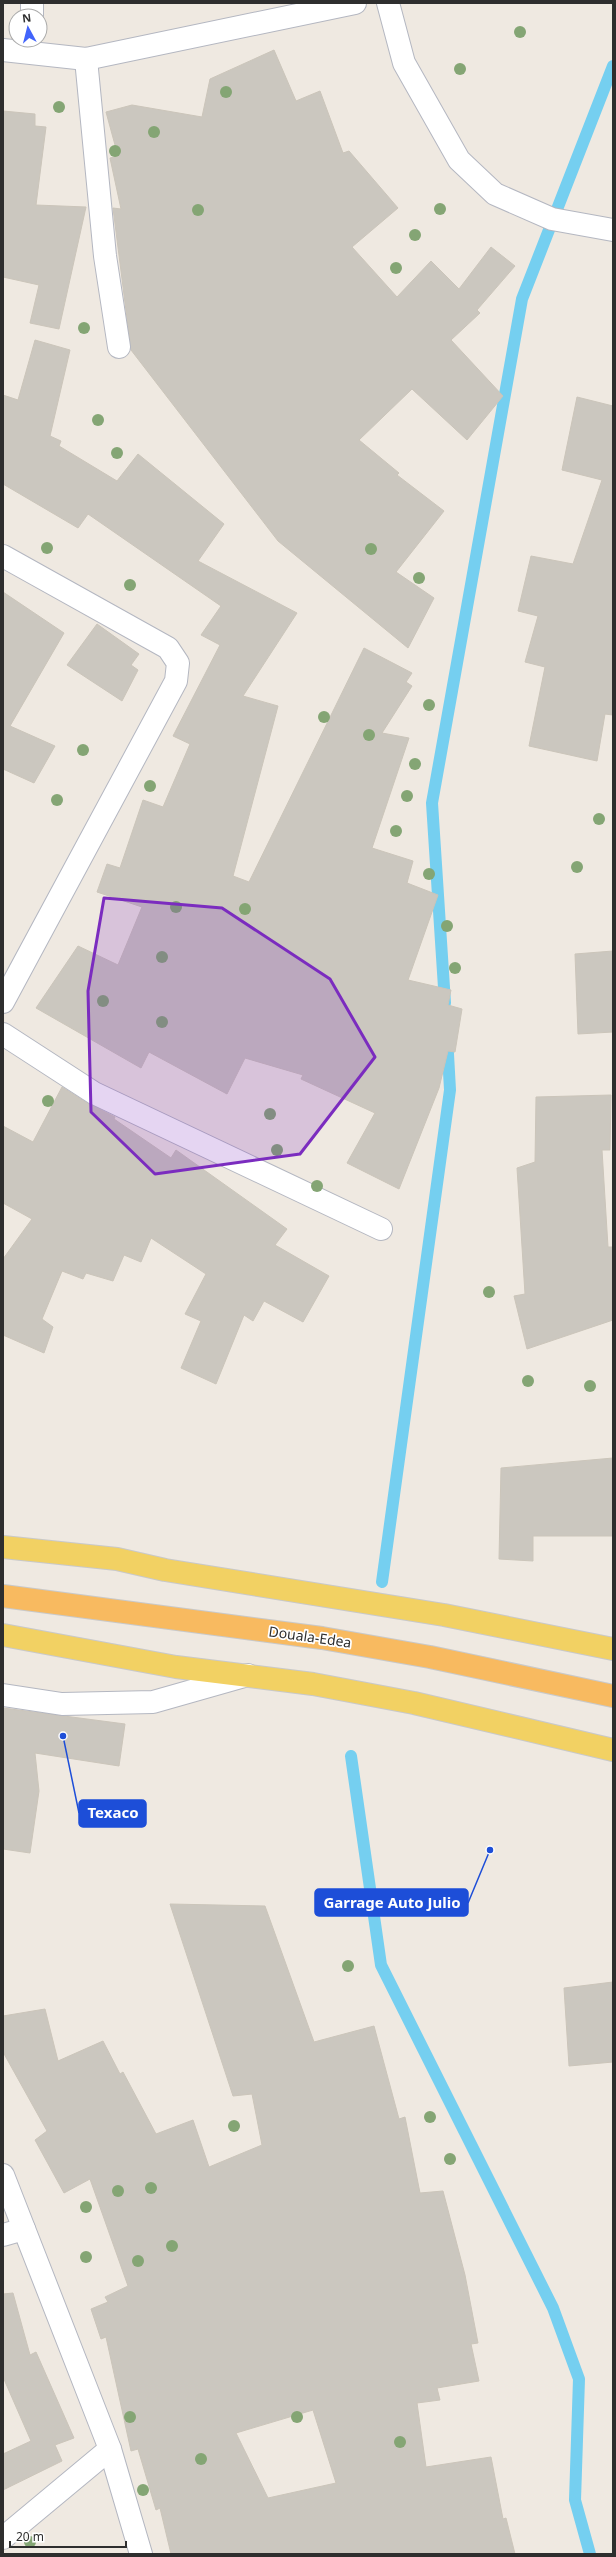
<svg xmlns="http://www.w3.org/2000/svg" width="616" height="2557" viewBox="0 0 616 2557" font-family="'Noto Sans',sans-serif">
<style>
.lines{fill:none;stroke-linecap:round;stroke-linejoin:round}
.stream{stroke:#75cff0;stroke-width:12}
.building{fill:#cbc7bf;stroke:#cbc5ba;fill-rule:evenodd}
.minor-casing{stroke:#b4b7c1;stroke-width:24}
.primary-casing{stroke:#c9c9c9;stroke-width:24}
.trunk-casing{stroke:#c9c9c9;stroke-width:24}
.minor{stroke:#fff;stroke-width:22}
.primary{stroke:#f2d163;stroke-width:22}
.trunk{stroke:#f8ba60;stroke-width:22}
.tree{fill:#84a574}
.marked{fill:#7b2cbf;fill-opacity:0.2;stroke:#7b2cbf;stroke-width:3;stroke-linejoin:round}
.labels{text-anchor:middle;stroke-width:3.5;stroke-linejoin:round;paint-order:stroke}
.street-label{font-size:14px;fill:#2e2e2e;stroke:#fff}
.leader{fill:none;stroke:#1d4ed8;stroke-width:1.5}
.callout-dot{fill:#1d4ed8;stroke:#fff;stroke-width:1.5}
.callout{fill:#1d4ed8;stroke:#1d4ed8;stroke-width:1.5}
.callout-label{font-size:15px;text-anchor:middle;font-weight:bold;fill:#fff}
</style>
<rect width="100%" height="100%" fill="#efe9e1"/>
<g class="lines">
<g class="stream">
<path d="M445,1003L432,803L522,299L613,66"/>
<path d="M382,1582L450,1090L447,1036"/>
<path d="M351,1756L381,1965L553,2308L579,2379L575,2500L590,2554"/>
</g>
</g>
<g class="building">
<path d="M274,50L296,101L320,91L343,153L349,151L398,208L352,247L397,297L431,261L459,289L491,247L515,266L477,310L480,313L451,340L503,396L467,440L412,389L359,440L399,473L397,475L444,511L396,572L434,598L408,648L278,541L131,350L113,208L121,209L110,158L118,156L106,112L132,105L202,117L210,79Z"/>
<path d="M3,111L35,114V126L46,127L36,205L86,207L59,329L30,323L39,285L3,277Z"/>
<path d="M35,340L70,350L50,436L61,441L59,446L117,481L138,454L224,524L198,561L297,613L243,696L278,706L233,876L249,882L364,648L412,673L406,682L412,686L382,733L409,738L372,848L413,861L407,883L438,895L408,980L451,990L448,1005L462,1009L455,1052L448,1051L439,1088L399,1189L347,1163L375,1113L301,1079L303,1075L245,1058L227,1094L149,1052L141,1068L36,1008L78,946L118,965L142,907L97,892L107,864L120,868L143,800L163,807L190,744L173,736L220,645L201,635L221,606L88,514L78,528L3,484V395L18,400Z"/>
<path d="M577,397L613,406V715L605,714L597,761L529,746L545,667L525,662L538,616L518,611L531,556L573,564L602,480L562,470Z"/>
<path d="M3,592L64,633L10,726L55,746L34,783L3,769Z"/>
<path d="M97,624L139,654L131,665L138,670L122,701L67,665Z"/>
<path d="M613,951V1032L578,1034L575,954Z"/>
<path d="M62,1087L87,1103L115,1117L114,1119L171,1158L176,1150L287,1229L275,1245L329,1276L303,1322L264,1301L253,1321L244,1315L216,1384L181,1368L201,1321L185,1314L206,1274L151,1238L141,1262L124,1255L113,1281L86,1273L83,1279L62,1271L42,1319L53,1327L44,1353L3,1335V1259L32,1219L3,1203V1126L33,1142Z"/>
<path d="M611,1095L610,1150H602L608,1247H613V1320L527,1349L514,1296L525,1294L517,1168L535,1162L536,1097Z"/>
<path d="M613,1458V1536H533V1561L499,1559L501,1468Z"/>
<path d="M3,1708L125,1724L119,1766L35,1753L39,1791L30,1853L3,1849Z"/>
<path d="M170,1904L265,1906L314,2042L374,2026L399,2119L405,2117L420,2193L443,2191L465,2275L478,2343L471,2344L479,2381L437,2388L440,2400L417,2403L426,2467L491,2457L503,2519L506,2518L515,2554H171L160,2508L156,2510L138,2449L131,2451L106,2337L101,2339L91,2309L108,2302L105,2297L128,2286L90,2179L64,2193L35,2140L47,2131L3,2052V2016L45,2009L58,2061L103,2041L120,2074L123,2072L156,2134L193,2120L209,2167L262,2145L252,2094L233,2096ZM313,2410L336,2483L268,2498L236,2433Z"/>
<path d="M613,1982V2062L569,2066L564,1988Z"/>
<path d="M13,2293L30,2355L36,2352L74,2438L55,2445L62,2461L3,2490V2454L31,2441L3,2377V2294Z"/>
</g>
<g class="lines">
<g class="minor-casing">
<g id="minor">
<path d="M388,3L404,63L459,160L495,194L552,219L613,230"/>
<path d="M32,16V3"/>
<path d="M3,50L86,59L355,3"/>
<path d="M86,59L105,256L119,347"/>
<path d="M3,556L168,648L178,663L176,681L3,1002"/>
<path d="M3,1034L94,1093L381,1229"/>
<path d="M3,1695L62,1704L153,1702L248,1675"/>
<path d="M3,2175L110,2449L141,2554"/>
<path d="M3,2235L24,2229"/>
<path d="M3,2538L110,2449"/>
</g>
</g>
<g class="primary-casing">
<g id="primary">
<path d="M3,1547L117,1559L165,1570L444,1615L613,1649"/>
<path d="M3,1635L176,1667L313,1684L414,1703L613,1750"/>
</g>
</g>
<g class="trunk-casing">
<path id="trunk" d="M3,1596L322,1638L430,1657L613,1696"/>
</g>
<use href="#minor" class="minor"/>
<use href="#primary" class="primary"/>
<use href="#trunk" class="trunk"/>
</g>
<g class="tree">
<circle cx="520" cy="32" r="6"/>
<circle cx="460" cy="69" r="6"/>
<circle cx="226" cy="92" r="6"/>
<circle cx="59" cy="107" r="6"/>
<circle cx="154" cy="132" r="6"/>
<circle cx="115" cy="151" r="6"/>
<circle cx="440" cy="209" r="6"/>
<circle cx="198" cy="210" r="6"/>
<circle cx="415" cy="235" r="6"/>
<circle cx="396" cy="268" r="6"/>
<circle cx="84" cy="328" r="6"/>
<circle cx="98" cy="420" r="6"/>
<circle cx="117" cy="453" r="6"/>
<circle cx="47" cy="548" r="6"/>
<circle cx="371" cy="549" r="6"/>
<circle cx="419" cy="578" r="6"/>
<circle cx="130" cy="585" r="6"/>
<circle cx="429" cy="705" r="6"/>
<circle cx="324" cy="717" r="6"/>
<circle cx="369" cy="735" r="6"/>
<circle cx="83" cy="750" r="6"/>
<circle cx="415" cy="764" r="6"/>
<circle cx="150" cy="786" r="6"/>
<circle cx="407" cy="796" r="6"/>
<circle cx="57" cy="800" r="6"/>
<circle cx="599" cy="819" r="6"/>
<circle cx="396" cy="831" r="6"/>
<circle cx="577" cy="867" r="6"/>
<circle cx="429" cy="874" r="6"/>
<circle cx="176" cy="907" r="6"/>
<circle cx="245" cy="909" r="6"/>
<circle cx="447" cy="926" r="6"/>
<circle cx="162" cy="957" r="6"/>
<circle cx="455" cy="968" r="6"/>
<circle cx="103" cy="1001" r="6"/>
<circle cx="162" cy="1022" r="6"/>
<circle cx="48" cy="1101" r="6"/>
<circle cx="270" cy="1114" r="6"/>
<circle cx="277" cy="1150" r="6"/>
<circle cx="317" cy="1186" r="6"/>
<circle cx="489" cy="1292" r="6"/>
<circle cx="528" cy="1381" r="6"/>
<circle cx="590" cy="1386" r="6"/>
<circle cx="348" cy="1966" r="6"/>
<circle cx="430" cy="2117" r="6"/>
<circle cx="234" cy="2126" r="6"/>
<circle cx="450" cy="2159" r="6"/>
<circle cx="151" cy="2188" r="6"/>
<circle cx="118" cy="2191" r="6"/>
<circle cx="86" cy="2207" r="6"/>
<circle cx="172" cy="2246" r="6"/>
<circle cx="86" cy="2257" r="6"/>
<circle cx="138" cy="2261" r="6"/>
<circle cx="130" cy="2417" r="6"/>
<circle cx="297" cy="2417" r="6"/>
<circle cx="400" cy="2442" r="6"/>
<circle cx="201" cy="2459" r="6"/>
<circle cx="143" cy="2490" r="6"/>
<circle cx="30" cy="2542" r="6"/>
</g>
<path class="marked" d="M104,898L222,908L330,979L375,1057L300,1154L155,1174L91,1112L88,991Z"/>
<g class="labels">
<g class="street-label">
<text transform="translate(310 1637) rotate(8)" y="5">Douala-Edea</text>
</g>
</g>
<path class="leader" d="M63 1736L79 1813M490 1850L468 1903"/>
<g class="callout-dot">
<circle cx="63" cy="1736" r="4"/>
<circle cx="490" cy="1850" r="4"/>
</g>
<g class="callout">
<rect x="79" y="1800" width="67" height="27" rx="4"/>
<rect x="315" y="1889" width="153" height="27" rx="4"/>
</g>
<g class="callout-label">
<text x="113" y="1818">Texaco</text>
<text x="392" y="1908">Garrage Auto Julio</text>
</g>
<rect width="616" height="2557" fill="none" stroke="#2e2e2e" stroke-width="8"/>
<g transform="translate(28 28) rotate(353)"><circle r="19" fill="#ffffff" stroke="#ababab"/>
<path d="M0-3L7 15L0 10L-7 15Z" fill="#4264fb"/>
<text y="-6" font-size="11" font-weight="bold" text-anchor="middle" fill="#2e2e2e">N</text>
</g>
<path d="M10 2541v6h116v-6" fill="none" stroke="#2e2e2e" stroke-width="2"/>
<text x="16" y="2541" font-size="12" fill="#2e2e2e" stroke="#ffffff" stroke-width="3" paint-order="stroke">20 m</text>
</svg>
